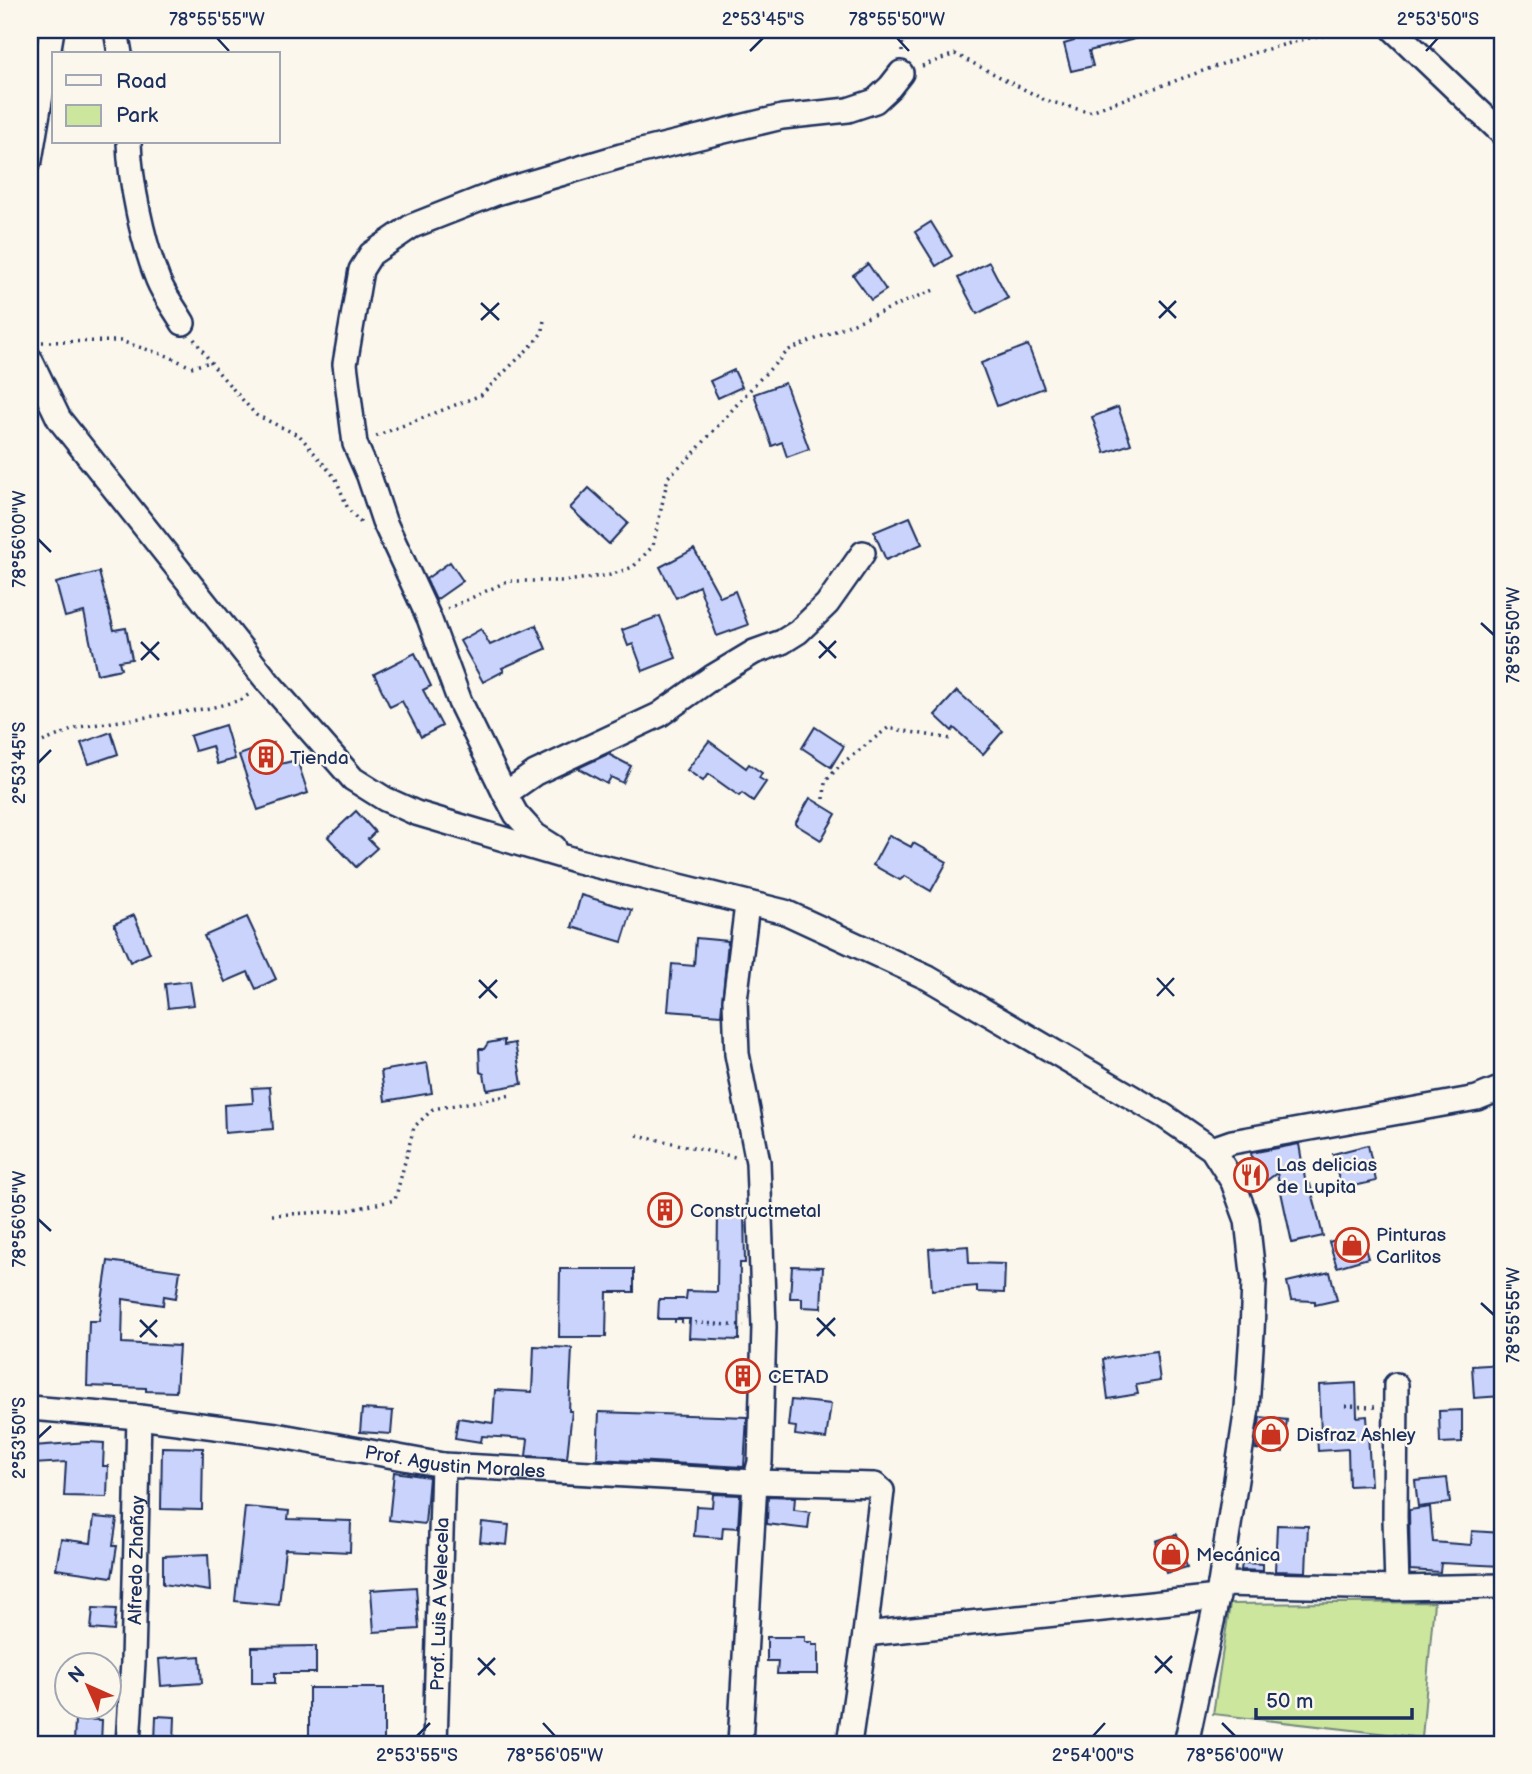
<svg xmlns="http://www.w3.org/2000/svg" width="1532" height="1774" viewBox="0 0 1532 1774" font-family="'Balsamiq Sans',sans-serif">
<style>
.green{fill:#cce69d;stroke:#748a7e;stroke-width:2}
.building{fill:#cad3fb;stroke:#1b2f5e;stroke-width:2}
.lines{fill:none;stroke-linecap:round;stroke-linejoin:round}
.minor-casing{stroke:#1b2f5e;stroke-width:28}
.path{stroke:#1b2f5e;stroke-width:3.5;stroke-dasharray:2 5;stroke-linecap:butt}
.minor{stroke:#fbf7ec;stroke-width:23}
.ticks{fill:none;stroke:#1b2f5e;stroke-width:2.5}
.labels{text-anchor:middle;stroke-width:5;stroke-linejoin:round;paint-order:stroke}
.poi-label{font-size:19px;fill:#1b2f5e;stroke:#fbf7ec;text-anchor:start}
.street-label{font-size:19px;fill:#1b2f5e;stroke:#fbf7ec}
.neatline{fill:none;stroke:#1b2f5e;stroke-width:2.5}
.ticks-label{font-size:18px;text-anchor:middle;fill:#1b2f5e}
</style>
<rect width="100%" height="100%" fill="#fbf7ec"/>
<filter id="ink" filterUnits="userSpaceOnUse"><feTurbulence type="fractalNoise" baseFrequency=".0143" numOctaves="2"/><feDisplacementMap in="SourceGraphic" scale="14" xChannelSelector="R" yChannelSelector="G"/><feConvolveMatrix kernelMatrix="1 2 1 2 8 2 1 2 1" color-interpolation-filters="sRGB"/></filter>
<g filter="url(#ink)">
<path class="green" d="M1434,1602L1422,1738L1213,1714L1230,1604Z"/>
<g class="building">
<path d="M1071,30H1149L1150,35L1089,51L1093,66L1071,71L1064,44L1074,41Z"/>
<path d="M931,222L952,256L936,266L915,232Z"/>
<path d="M989,262L1008,298L977,314L958,278Z"/>
<path d="M868,264L886,290L871,300L853,275Z"/>
<path d="M1028,345L1044,388L997,406L981,363Z"/>
<path d="M734,370L742,387L718,398L710,381Z"/>
<path d="M785,383L809,449L787,457L782,442L772,446L754,394Z"/>
<path d="M1118,407L1131,444L1105,453L1092,417Z"/>
<path d="M589,488L628,523L609,544L570,508Z"/>
<path d="M910,517L922,544L886,560L874,532Z"/>
<path d="M694,549L720,597L735,591L748,625L717,636L699,586L676,598L660,567Z"/>
<path d="M450,562L463,581L436,600L426,579Z"/>
<path d="M99,572L114,630L126,628L132,659L119,661L121,669L97,674L84,612L65,617L56,583Z"/>
<path d="M660,616L676,658L643,671L633,644L628,646L622,630Z"/>
<path d="M536,625L546,649L502,668L504,671L483,682L460,641L481,629L490,645Z"/>
<path d="M415,653L431,686L423,690L442,726L421,737L402,701L390,707L374,674Z"/>
<path d="M957,691L1003,731L983,754L954,728L952,731L935,715Z"/>
<path d="M225,725L235,759L217,764L212,746L195,751L190,736Z"/>
<path d="M815,727L844,746L831,767L802,748Z"/>
<path d="M111,732L118,754L89,764L81,743Z"/>
<path d="M709,741L746,768L749,764L762,773L759,778L766,782L753,801L742,793L739,796L708,774L703,781L687,770Z"/>
<path d="M273,743L280,764L297,760L308,793L258,810L239,755Z"/>
<path d="M608,754L631,766L623,783L611,777L607,784L578,768Z"/>
<path d="M810,798L836,814L821,840L795,824Z"/>
<path d="M356,811L375,832L368,839L377,848L356,867L328,837Z"/>
<path d="M889,835L911,847L913,843L947,862L931,891L905,876L900,880L873,865Z"/>
<path d="M581,895L632,910L622,942L572,927Z"/>
<path d="M134,915L150,953L130,962L114,924Z"/>
<path d="M247,917L276,979L256,989L248,972L225,982L204,936Z"/>
<path d="M696,938L728,941L721,1015L668,1011L672,964L694,966Z"/>
<path d="M190,981L194,1005L168,1008L165,984Z"/>
<path d="M504,1040V1045L515,1043L522,1084L487,1090L484,1074L480,1072L479,1049H484L488,1043Z"/>
<path d="M427,1063L432,1093L385,1101L381,1071Z"/>
<path d="M270,1087L273,1129L225,1133L224,1105L253,1103L252,1088Z"/>
<path d="M1299,1144L1306,1185L1310,1184L1323,1236L1292,1243L1277,1173L1254,1190L1240,1167L1252,1158L1251,1153Z"/>
<path d="M1368,1145L1376,1181L1341,1189L1333,1154Z"/>
<path d="M651,1199L679,1200V1221H650Z"/>
<path d="M744,1212L745,1263H740L739,1340L689,1338L690,1319H658L659,1299H686L687,1291L717,1292L718,1213Z"/>
<path d="M1360,1232L1368,1258L1337,1267L1329,1242Z"/>
<path d="M968,1246L969,1263L1005,1264L1004,1293L977,1292V1286L932,1290L929,1249Z"/>
<path d="M108,1261L180,1271L176,1298L164,1296L163,1305L123,1299L122,1343L179,1346L176,1392L146,1391V1388L87,1386L89,1321H99Z"/>
<path d="M792,1266L823,1267L821,1308L802,1307V1298H790Z"/>
<path d="M560,1269H634V1292H607L606,1337H559Z"/>
<path d="M1330,1272L1337,1300L1315,1305V1301L1291,1300L1287,1282Z"/>
<path d="M534,1346L572,1348L569,1411H572L567,1458L526,1456L528,1439L482,1436L481,1442L455,1438L458,1418L493,1423L495,1390L532,1392Z"/>
<path d="M1156,1351L1160,1381L1136,1385L1138,1394L1108,1399L1103,1359Z"/>
<path d="M1502,1364V1396L1474,1398L1472,1366Z"/>
<path d="M1356,1383L1357,1417L1367,1416L1371,1485L1349,1486L1348,1449L1318,1451L1317,1434H1321L1319,1385Z"/>
<path d="M791,1400L831,1404L826,1439L795,1435L796,1427L788,1426Z"/>
<path d="M362,1409L393,1411L391,1434L360,1432Z"/>
<path d="M1462,1410V1442L1440,1443L1439,1411Z"/>
<path d="M599,1412L747,1417L744,1467L597,1459Z"/>
<path d="M1260,1417L1287,1420L1283,1452L1256,1449Z"/>
<path d="M88,1442L104,1443L103,1466H108L107,1497L64,1496L66,1462L33,1464V1446Z"/>
<path d="M162,1447L203,1448L202,1510L161,1509Z"/>
<path d="M394,1472L429,1477L425,1524L389,1520Z"/>
<path d="M1447,1478L1450,1503L1418,1507L1415,1481Z"/>
<path d="M713,1494L740,1495L738,1528L723,1527L722,1538L694,1536L696,1506L712,1507Z"/>
<path d="M768,1496L795,1497L794,1510L810,1512L808,1529L767,1524Z"/>
<path d="M245,1507L289,1511L288,1519L351,1521L350,1552L285,1549L279,1605L235,1601Z"/>
<path d="M1430,1507L1433,1542L1471,1545L1472,1531L1502,1533V1566L1441,1563L1440,1572L1410,1570L1409,1510Z"/>
<path d="M94,1517L117,1519L113,1546H117L112,1577L56,1569L61,1539L91,1543Z"/>
<path d="M482,1522L509,1525L507,1545L480,1542Z"/>
<path d="M1277,1525L1308,1526L1306,1572L1275,1571Z"/>
<path d="M1177,1534L1187,1567L1166,1573L1156,1541Z"/>
<path d="M208,1554L210,1591L163,1584V1556Z"/>
<path d="M1242,1563L1263,1564V1571L1241,1570Z"/>
<path d="M416,1587L419,1629L374,1632L371,1590Z"/>
<path d="M93,1608L116,1609L114,1631L91,1629Z"/>
<path d="M767,1637H805V1642H812V1645H818V1674H777L778,1661H767Z"/>
<path d="M316,1646V1673H275V1683H252V1647Z"/>
<path d="M200,1656L202,1683L161,1686L159,1659Z"/>
<path d="M309,1688H384V1741L309,1742Z"/>
<path d="M156,1716L175,1717L174,1743L155,1742Z"/>
<path d="M75,1719L102,1720L101,1744H74Z"/>
</g>
<g class="lines">
<g class="minor-casing">
<g id="minor">
<path d="M116,30L120,54"/>
<path d="M1394,30L1502,133"/>
<path d="M129,142C130,182 143,243 158,280C164,295 175,309 183,323"/>
<path d="M30,160L52,30"/>
<path d="M30,359L59,419L268,682L353,779L385,799L416,813L578,861L785,912L928,978L1164,1116L1212,1149L1233,1182L1247,1220L1254,1282L1252,1332L1247,1408L1220,1584L1186,1744"/>
<path d="M505,794L535,773L659,715L714,676L754,652L782,642L798,632L827,604L863,553"/>
<path d="M554,847L535,835L516,814L505,794L460,702L429,618L384,521L369,476L355,444L345,364L361,270L371,254L412,226L496,193L621,156L782,117L848,110L875,101L890,87L901,73"/>
<path d="M1212,1149L1232,1142L1477,1098L1502,1088"/>
<path d="M1396,1385L1395,1517L1397,1588"/>
<path id="s1" d="M30,1408L139,1417L276,1435L443,1465L755,1482L875,1485L882,1491L865,1634L849,1744"/>
<path d="M1220,1584L1397,1588L1502,1586"/>
<path d="M865,1634L1218,1597"/>
<path id="s2" d="M128,1744L133,1662L139,1417"/>
<path id="s3" d="M435,1744L443,1465"/>
<path d="M740,1744L755,1482L760,1462L764,1327L758,1162L737,1054L735,1000L747,905"/>
</g>
</g>
<g class="path">
<path d="M902,52L903,30"/>
<path d="M922,66L955,54L1045,100L1088,112L1253,53L1313,37L1361,30"/>
<path d="M194,339L218,372L256,415L300,436L336,479L348,509L361,523"/>
<path d="M42,342L120,341L168,356L191,367L211,362"/>
<path d="M376,436L481,395L534,343L543,331L544,318"/>
<path d="M447,609L508,581H566L610,575L633,567L653,546L668,477L693,454L756,383L789,350L934,290"/>
<path d="M30,747L79,727L210,708L241,700L251,693"/>
<path d="M824,799L825,782L840,765L888,728L951,739"/>
<path d="M637,1135L735,1157"/>
<path d="M272,1215L345,1211L395,1200L414,1127L433,1109L512,1095"/>
<path d="M674,1321L744,1326"/>
<path d="M1345,1406L1376,1407"/>
</g>
<use href="#minor" class="minor"/>
</g>
</g>
<path class="ticks" d="M217,38L229,51M897,38L909,51M750,51L763,38M1426,51L1438,38M1159,301L1176,318M481,303L499,320M1159,318L1176,301M481,320L499,303M38,539L51,552M1481,623L1494,635M819,641L836,658M141,642L159,660M819,658L836,641M141,660L159,642M38,763L51,750M1157,978L1174,996M479,980L497,998M1157,996L1174,978M479,998L497,980M38,1219L51,1231M1481,1303L1494,1315M817,1318L835,1336M140,1320L157,1337M817,1336L835,1318M140,1337L157,1320M38,1438L51,1426M1155,1656L1172,1673M478,1658L495,1675M1155,1673L1172,1656M478,1675L495,1658M543,1723L555,1736M1222,1723L1235,1736M417,1736L430,1723M1093,1736L1105,1723"/>
<defs>
<g id="building-ring" transform="scale(1.75)"><circle r="9.5" fill="#fbf7ec" stroke="#c8321e" stroke-width="1.5"/><path d="M-4-6H4V6H1V3H-1V6H-4ZM-2.5-4.3h1.7v1.8h-1.7ZM.8-4.3h1.7v1.8H.8ZM-2.5-1h1.7V.8h-1.7ZM.8-1h1.7V.8H.8Z" fill="#c8321e"/></g>
<g id="restaurant-ring" transform="scale(1.75)"><circle r="9.5" fill="#fbf7ec" stroke="#c8321e" stroke-width="1.5"/><path d="M-5-6h1v4h1v-4h1v4h1v-4h1v5L-1.5 .5V6h-2V.5L-5-1ZM5-6V6H3V1.5H1.5Q1.5-4 5-6Z" fill="#c8321e"/></g>
<g id="shop-ring" transform="scale(1.75)"><circle r="9.5" fill="#fbf7ec" stroke="#c8321e" stroke-width="1.5"/><path d="M-5-2.5h2.3a2.7 3.5 0 0 1 5.4 0H5L5.5 6h-11ZM-1.5-2.5h3a1.5 2.3 0 0 0-3 0Z" fill="#c8321e"/></g>
</defs>
<g fill-rule="evenodd">
<use href="#building-ring" x="266" y="757"/>
<use href="#restaurant-ring" x="1251" y="1175"/>
<use href="#building-ring" x="665" y="1210"/>
<use href="#shop-ring" x="1352" y="1245"/>
<use href="#building-ring" x="743" y="1376"/>
<use href="#shop-ring" x="1271" y="1434"/>
<use href="#shop-ring" x="1171" y="1554"/>
</g>
<g class="labels">
<g class="poi-label">
<text x="290" y="764">Tienda</text>
<text x="1276" y="1171">Las delicias<tspan x="1276" dy="22">de Lupita</tspan></text>
<text x="690" y="1217">Constructmetal</text>
<text x="1376" y="1241">Pinturas<tspan x="1376" dy="22">Carlitos</tspan></text>
<text x="768" y="1383">CETAD</text>
<text x="1296" y="1441">Disfraz Ashley</text>
<text x="1196" y="1561">Mecánica</text>
</g>
<g class="street-label">
<text dy="7" stroke="none"><textPath href="#s1" startOffset="429">Prof. Agustin Morales</textPath></text>
<text dy="7" stroke="none"><textPath href="#s2" startOffset="184">Alfredo Zhañay</textPath></text>
<text dy="7" stroke="none"><textPath href="#s3" startOffset="140">Prof. Luis A Velecela</textPath></text>
</g>
</g>
<rect width="1532" height="1774" fill="none" stroke="#fbf7ec" stroke-width="77"/>
<rect x="52" y="52" width="228" height="91" fill="#fbf7ec" stroke="#a1a7b3" stroke-width="2"/>
<rect x="66" y="75" width="35" height="10" fill="#fbf7ec" stroke="#a1a7b3" stroke-width="2"/>
<text x="116" y="88" font-size="21" fill="#1b2f5e">Road</text>
<rect x="66" y="105" width="35" height="21" fill="#cce69d" stroke="#a1a7b3" stroke-width="2"/>
<text x="116" y="122" font-size="21" fill="#1b2f5e">Park</text>
<g transform="translate(88 1686) rotate(315)"><circle r="33" fill="#fbf7ec" stroke="#a1a7b3" stroke-width="2"/>
<path d="M0-5L12 26L0 18L-12 26Z" fill="#c8321e"/>
<text y="-10" font-size="19" font-weight="bold" text-anchor="middle" fill="#1b2f5e">N</text>
</g>
<path d="M1256 1708v10h156v-10" fill="none" stroke="#1b2f5e" stroke-width="3.5"/>
<text x="1266" y="1708" font-size="21" fill="#1b2f5e" stroke="#fbf7ec" stroke-width="5" paint-order="stroke">50 m</text>
<rect x="38" y="38" width="1456" height="1698" class="neatline"/>
<g class="ticks-label">
<text x="217" y="25">78°55'55"W</text>
<text x="763" y="25">2°53'45"S</text>
<text x="897" y="25">78°55'50"W</text>
<text x="1438" y="25">2°53'50"S</text>
<text transform="translate(19 539) rotate(-90)" y="6">78°56'00"W</text>
<text transform="translate(1513 635) rotate(-90)" y="6">78°55'50"W</text>
<text transform="translate(19 763) rotate(-90)" y="6">2°53'45"S</text>
<text transform="translate(19 1219) rotate(-90)" y="6">78°56'05"W</text>
<text transform="translate(1513 1315) rotate(-90)" y="6">78°55'55"W</text>
<text transform="translate(19 1438) rotate(-90)" y="6">2°53'50"S</text>
<text x="417" y="1761">2°53'55"S</text>
<text x="555" y="1761">78°56'05"W</text>
<text x="1093" y="1761">2°54'00"S</text>
<text x="1235" y="1761">78°56'00"W</text>
</g>
</svg>
